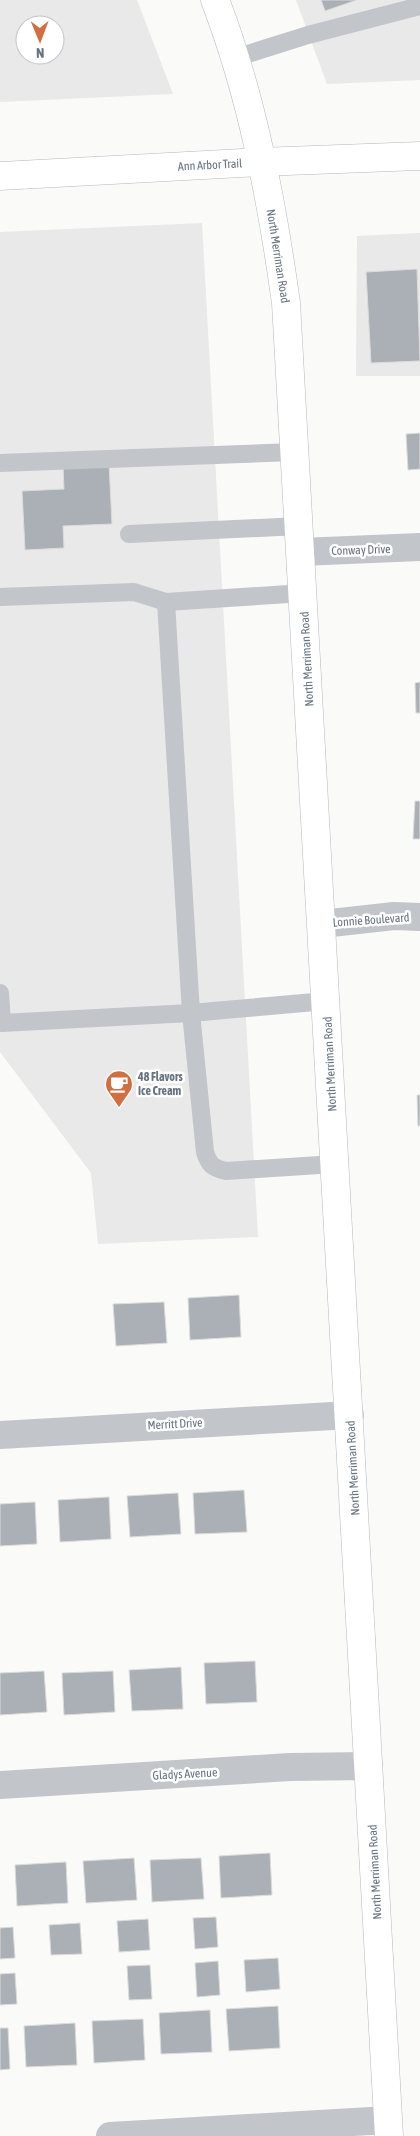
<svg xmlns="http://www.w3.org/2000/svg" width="420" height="2136" viewBox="0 0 420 2136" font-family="'Asap Condensed',sans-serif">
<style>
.built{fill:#e8e9e8;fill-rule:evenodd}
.building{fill:#aab0b6;stroke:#dcdcda}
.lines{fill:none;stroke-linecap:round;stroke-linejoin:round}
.secondary-casing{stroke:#b4b9be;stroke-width:29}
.lane{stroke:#c2c5c9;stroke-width:18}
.street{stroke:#c2c5c9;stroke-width:28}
.secondary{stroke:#fff;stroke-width:28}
.labels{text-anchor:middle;stroke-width:5;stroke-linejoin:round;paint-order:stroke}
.street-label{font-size:12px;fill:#677380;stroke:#fff}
.poi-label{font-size:12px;font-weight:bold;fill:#677380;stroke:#fff;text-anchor:start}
</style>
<rect width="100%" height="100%" fill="#fafaf8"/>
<g class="built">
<path d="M0,0H137L173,94L0,102ZM25,25H55V55H25Z"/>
<path d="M296,0H420V80L327,84Z"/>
<path d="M202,223L258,1237L98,1244L91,1173L0,1052V232Z"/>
<path d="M420,233V376H356L357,236Z"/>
</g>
<g class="building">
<path d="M321,0H357L325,11Z"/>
<path d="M417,269L420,361L371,363L366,272Z"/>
<path d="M420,433V469L408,470L406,434Z"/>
<path d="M109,463L112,524L63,526L64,548L25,550L22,491L64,489L63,465Z"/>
<path d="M420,682V713H416L415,683Z"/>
<path d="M415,801H420V839H413Z"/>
<path d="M417,1095H420V1126H418Z"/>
<path d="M239,1295L241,1337L190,1340L188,1298Z"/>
<path d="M164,1302L167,1343L116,1346L113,1304Z"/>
<path d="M244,1490L247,1532L195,1534L193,1493Z"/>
<path d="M178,1493L181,1534L130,1537L127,1496Z"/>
<path d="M109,1497L111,1539L60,1542L58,1500Z"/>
<path d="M35,1502L37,1544L0,1546V1504Z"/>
<path d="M255,1661L257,1702L206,1704L204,1663Z"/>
<path d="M181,1667L183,1709L132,1711L129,1670Z"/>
<path d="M44,1671L47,1712L0,1715V1673Z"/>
<path d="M113,1671L115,1712L64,1715L62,1673Z"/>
<path d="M270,1853L272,1895L221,1898L219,1856Z"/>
<path d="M134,1858L137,1900L86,1903L83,1861Z"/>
<path d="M201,1858L204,1899L152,1902L150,1860Z"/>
<path d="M66,1862L68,1903L17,1906L15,1865Z"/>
<path d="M216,1917L218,1947L195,1949L193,1918Z"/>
<path d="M148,1919L150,1950L119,1952L117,1921Z"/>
<path d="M80,1923L82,1954L51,1955L49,1925Z"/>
<path d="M13,1927L15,1958L0,1959V1928Z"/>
<path d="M278,1958L280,1989L246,1992L244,1960Z"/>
<path d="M218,1961L220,1995L197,1997L195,1963Z"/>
<path d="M150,1965L152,1999L129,2000L127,1966Z"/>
<path d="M15,1973L17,2004L0,2005V1974Z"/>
<path d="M278,2006L280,2048L229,2051L226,2009Z"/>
<path d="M210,2010L212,2052L161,2054L159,2013Z"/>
<path d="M143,2019L145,2060L94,2063L92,2021Z"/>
<path d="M75,2023L77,2065L26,2067L24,2026Z"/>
<path d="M0,2028H8L10,2069L0,2070Z"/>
</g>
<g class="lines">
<g class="secondary-casing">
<g id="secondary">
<path d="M215,0C252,96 272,202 286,303L389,2136"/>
<path d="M0,176L260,162L420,156"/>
</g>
</g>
<g class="lane">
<path d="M235,58L308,35L420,6"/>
<path d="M0,463L295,452"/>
<path d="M129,534L300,526"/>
<path d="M0,597L134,592L166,602L304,593"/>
<path d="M0,993L2,1023L191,1013L166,602"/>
<path d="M326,1001L191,1013L205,1152C209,1165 213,1168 226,1171L335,1164"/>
</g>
<g class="street">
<path d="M301,552L420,547"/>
<path d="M322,924L394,916L420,917"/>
<path d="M0,1435L350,1415"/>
<path d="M0,1785L290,1767L369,1766"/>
<path d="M110,2136L388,2120"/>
</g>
<use href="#secondary" class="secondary"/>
</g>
<defs>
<g id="cafe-pin" transform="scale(1.4375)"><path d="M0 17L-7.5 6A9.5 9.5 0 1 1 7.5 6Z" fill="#d26f40" stroke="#fff"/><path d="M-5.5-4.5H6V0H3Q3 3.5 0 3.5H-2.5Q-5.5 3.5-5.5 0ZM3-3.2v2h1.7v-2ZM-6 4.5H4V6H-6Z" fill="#fff"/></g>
</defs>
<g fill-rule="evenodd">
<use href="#cafe-pin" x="119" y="1084"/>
</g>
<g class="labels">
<g class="street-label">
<text transform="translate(210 165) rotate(-3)" y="4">Ann Arbor Trail</text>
<text transform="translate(278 256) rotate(81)" y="4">North Merriman Road</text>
<text transform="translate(361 550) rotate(-2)" y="4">Conway Drive</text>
<text transform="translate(307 659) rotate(-93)" y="4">North Merriman Road</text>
<text transform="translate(371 920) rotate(-4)" y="4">Lonnie Boulevard</text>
<text transform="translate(330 1064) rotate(-93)" y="4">North Merriman Road</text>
<text transform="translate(175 1424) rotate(-3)" y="4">Merritt Drive</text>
<text transform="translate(353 1468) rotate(-93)" y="4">North Merriman Road</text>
<text transform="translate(185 1774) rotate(-3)" y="4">Gladys Avenue</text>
<text transform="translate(375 1872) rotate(-93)" y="4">North Merriman Road</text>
</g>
<g class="poi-label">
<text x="138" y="1081">48 Flavors<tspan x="138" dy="14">Ice Cream</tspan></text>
</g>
</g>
<g transform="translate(40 40) rotate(179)"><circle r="24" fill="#ffffff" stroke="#c2c7cc"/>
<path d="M0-4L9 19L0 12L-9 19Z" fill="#d26f40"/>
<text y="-8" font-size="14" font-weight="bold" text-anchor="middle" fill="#677380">N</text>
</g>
</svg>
